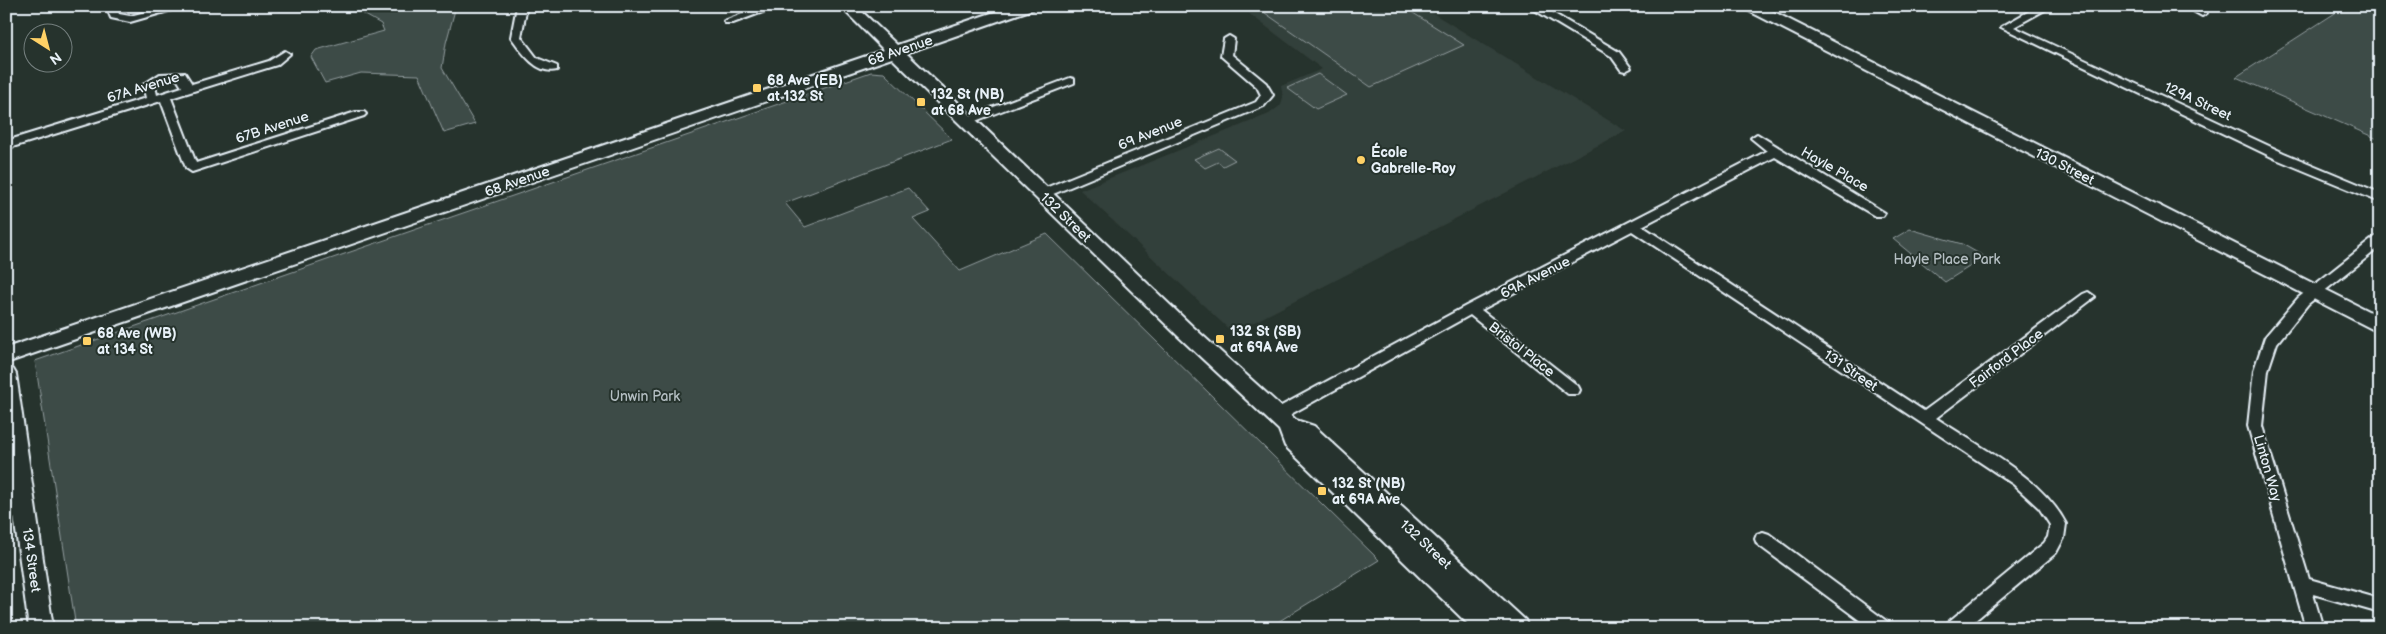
<svg xmlns="http://www.w3.org/2000/svg" width="2386" height="634" viewBox="0 0 2386 634" font-family="'Balsamiq Sans',sans-serif">
<style>
.built{fill:#333f3a}
.green{fill:#3e4b47;stroke:#939ea0}
.lines{fill:none;stroke-linecap:round;stroke-linejoin:round}
.street-casing{stroke:#e8f1f8;stroke-width:4}
.secondary-casing{stroke:#e8f1f8;stroke-width:4}
.street{fill:#26332d;fill-rule:evenodd}
.secondary{fill:#26332d;fill-rule:evenodd}
.poi-dot{fill:#ffd166;stroke:#26332d;stroke-width:2}
.labels{text-anchor:middle;stroke-width:4;stroke-linejoin:round;paint-order:stroke}
.street-label{font-size:14px;fill:#e8f1f8;stroke:#26332d}
.poi-label{font-size:14px;font-weight:bold;fill:#e8f1f8;stroke:#26332d;text-anchor:start}
.park-label{font-size:14px;fill:#b5bfc3;stroke:#26332d}
</style>
<rect width="100%" height="100%" fill="#26332d"/>
<filter id="ink" filterUnits="userSpaceOnUse"><feTurbulence type="fractalNoise" baseFrequency=".02" numOctaves="2"/><feDisplacementMap in="SourceGraphic" scale="10" xChannelSelector="R" yChannelSelector="G"/><feConvolveMatrix kernelMatrix="1 2 1 2 8 2 1 2 1" color-interpolation-filters="sRGB"/></filter>
<g filter="url(#ink)">
<path class="built" d="M1239,6H1421L1626,131L1233,333L1080,190L1269,114L1281,105L1283,97L1281,86L1322,69Z"/>
<g class="green">
<path d="M284,6H456L446,43L442,68L475,124L444,133L419,75L361,73L325,83L311,57L316,50L384,31L381,24L360,12L279,11Z"/>
<path d="M1255,6H1402L1464,45L1371,87Z"/>
<path d="M2346,6H2380V140L2236,77Z"/>
<path d="M871,72L884,73L952,139L785,203L805,227L908,188L930,212L913,219L960,271L1047,234L1379,560L1268,628H76L35,361Z"/>
<path d="M1318,74L1347,95L1316,109L1287,88Z"/>
<path d="M1219,148L1235,160L1223,166L1218,162L1205,168L1194,159Z"/>
<path d="M1910,229L1962,244L1985,257L1945,282L1893,239Z"/>
</g>
<g class="lines">
<g class="street-casing">
<g id="street">
<path d="M106,6H116L119,14L130,16L168,6H186L130,22L111,18Z"/>
<path d="M517,6H527L521,37L537,58L557,66V70C536,75 521,51 511,37Z"/>
<path d="M763,6H779L733,23H725L724,21Z"/>
<path d="M1528,6H1541L1619,52L1631,68L1625,71L1621,70L1611,56Z"/>
<path d="M2038,6H2052L2014,27L2284,153L2380,193V202L2276,159L2001,27Z"/>
<path d="M2184,6H2197L2207,13L2202,16Z"/>
<path d="M1229,36L1234,39L1232,55L1266,83L1273,95L1264,106L1046,197H1038L1036,194L1038,191L1256,102L1261,95L1257,87L1221,56L1224,39Z"/>
<path d="M285,51L290,54L277,65L171,98L196,163L356,112H364L366,114L364,116L192,172L186,168L161,101L6,149V141L146,98L143,85L160,74L185,73L192,84L269,61ZM167,79H177L182,87L157,95L155,86Z"/>
<path d="M1070,78L1074,79V83L970,123H962L960,121L962,119Z"/>
<path d="M1757,134L1885,213L1883,216H1875L1775,157L1642,226L1924,411L2083,294L2088,292L2095,297L1936,418C1979,447 2042,477 2066,524L2064,538L2056,553L1966,628H1945L1947,623L2044,543L2048,537L2050,525L2039,508L2013,484L1632,231L1481,310L1578,386L1580,390L1578,394H1568L1470,315L1282,419H1272L1270,415L1272,411L1466,306L1767,151L1751,138Z"/>
<path d="M2380,236V247L2308,304L2277,343L2268,370L2262,426L2309,579L2380,599V613L2313,594L2323,628H2306L2248,426L2254,370L2265,337L2298,298L2375,237Z"/>
<path d="M25,502L31,504L33,508L31,512L6,521V508Z"/>
<path d="M1763,532L1769,534L1889,623L1891,628H1870L1757,544L1755,539L1757,534Z"/>
</g>
</g>
<g class="secondary-casing">
<g id="secondary">
<path d="M840,6H856L897,45L1012,6H1035L1033,9L906,53L1192,326L1296,420L1314,426L1525,620L1528,628H1472L1285,446L1279,430L1178,336L892,58L6,363V348L884,50Z"/>
<path d="M1743,6H1762L2380,317V333L1745,9Z"/>
<path d="M6,366L13,369L16,374L53,628H29L6,456Z"/>
</g>
</g>
<use href="#street" class="street"/>
<use href="#secondary" class="secondary"/>
</g>
</g>
<g class="poi-dot">
<rect x="752" y="83" width="10" height="10" rx="2.5"/>
<rect x="916" y="97" width="10" height="10" rx="2.5"/>
<circle cx="1361" cy="160" r="5"/>
<rect x="1215" y="334" width="10" height="10" rx="2.5"/>
<rect x="82" y="336" width="10" height="10" rx="2.5"/>
<rect x="1317" y="486" width="10" height="10" rx="2.5"/>
</g>
<g class="labels">
<g class="street-label">
<text transform="translate(900 50) rotate(-19)" y="5">68 Avenue</text>
<text transform="translate(143 87) rotate(-17)" y="5">67A Avenue</text>
<text transform="translate(2198 101) rotate(25)" y="5">129A Street</text>
<text transform="translate(272 127) rotate(-18)" y="5">67B Avenue</text>
<text transform="translate(1150 133) rotate(-22)" y="5">69 Avenue</text>
<text transform="translate(2065 166) rotate(27)" y="5">130 Street</text>
<text transform="translate(1835 169) rotate(30)" y="5">Hayle Place</text>
<text transform="translate(517 181) rotate(-19)" y="5">68 Avenue</text>
<text transform="translate(1066 217) rotate(44)" y="5">132 Street</text>
<text transform="translate(1535 277) rotate(-27)" y="5">69A Avenue</text>
<text transform="translate(1522 349) rotate(38)" y="5">Bristol Place</text>
<text transform="translate(2006 358) rotate(-37)" y="5">Fairford Place</text>
<text transform="translate(1851 370) rotate(34)" y="5">131 Street</text>
<text transform="translate(2268 468) rotate(74)" y="5">Linton Way</text>
<text transform="translate(1426 544) rotate(43)" y="5">132 Street</text>
<text transform="translate(32 560) rotate(82)" y="5">134 Street</text>
</g>
<g class="poi-label">
<text x="767" y="85">68 Ave (EB)<tspan x="767" dy="16">at 132 St</tspan></text>
<text x="931" y="99">132 St (NB)<tspan x="931" dy="16">at 68 Ave</tspan></text>
<text x="1371" y="157">École<tspan x="1371" dy="16">Gabrelle-Roy</tspan></text>
<text x="1230" y="336">132 St (SB)<tspan x="1230" dy="16">at 69A Ave</tspan></text>
<text x="97" y="338">68 Ave (WB)<tspan x="97" dy="16">at 134 St</tspan></text>
<text x="1332" y="488">132 St (NB)<tspan x="1332" dy="16">at 69A Ave</tspan></text>
</g>
<g class="park-label">
<text x="1947" y="264">Hayle Place Park</text>
<text x="645" y="401">Unwin Park</text>
</g>
</g>
<rect width="2386" height="634" fill="none" stroke="#26332d" stroke-width="25"/>
<rect x="12" y="12" width="2361" height="609" fill="none" stroke="#e8f1f8" stroke-width="2" filter="url(#ink)"/>
<g transform="translate(48 48) rotate(144)"><circle r="24" fill="#26332d" stroke="#747f7e"/>
<path d="M0-4L9 19L0 12L-9 19Z" fill="#ffd166"/>
<text y="-8" font-size="14" font-weight="bold" text-anchor="middle" fill="#e8f1f8">N</text>
</g>
</svg>
